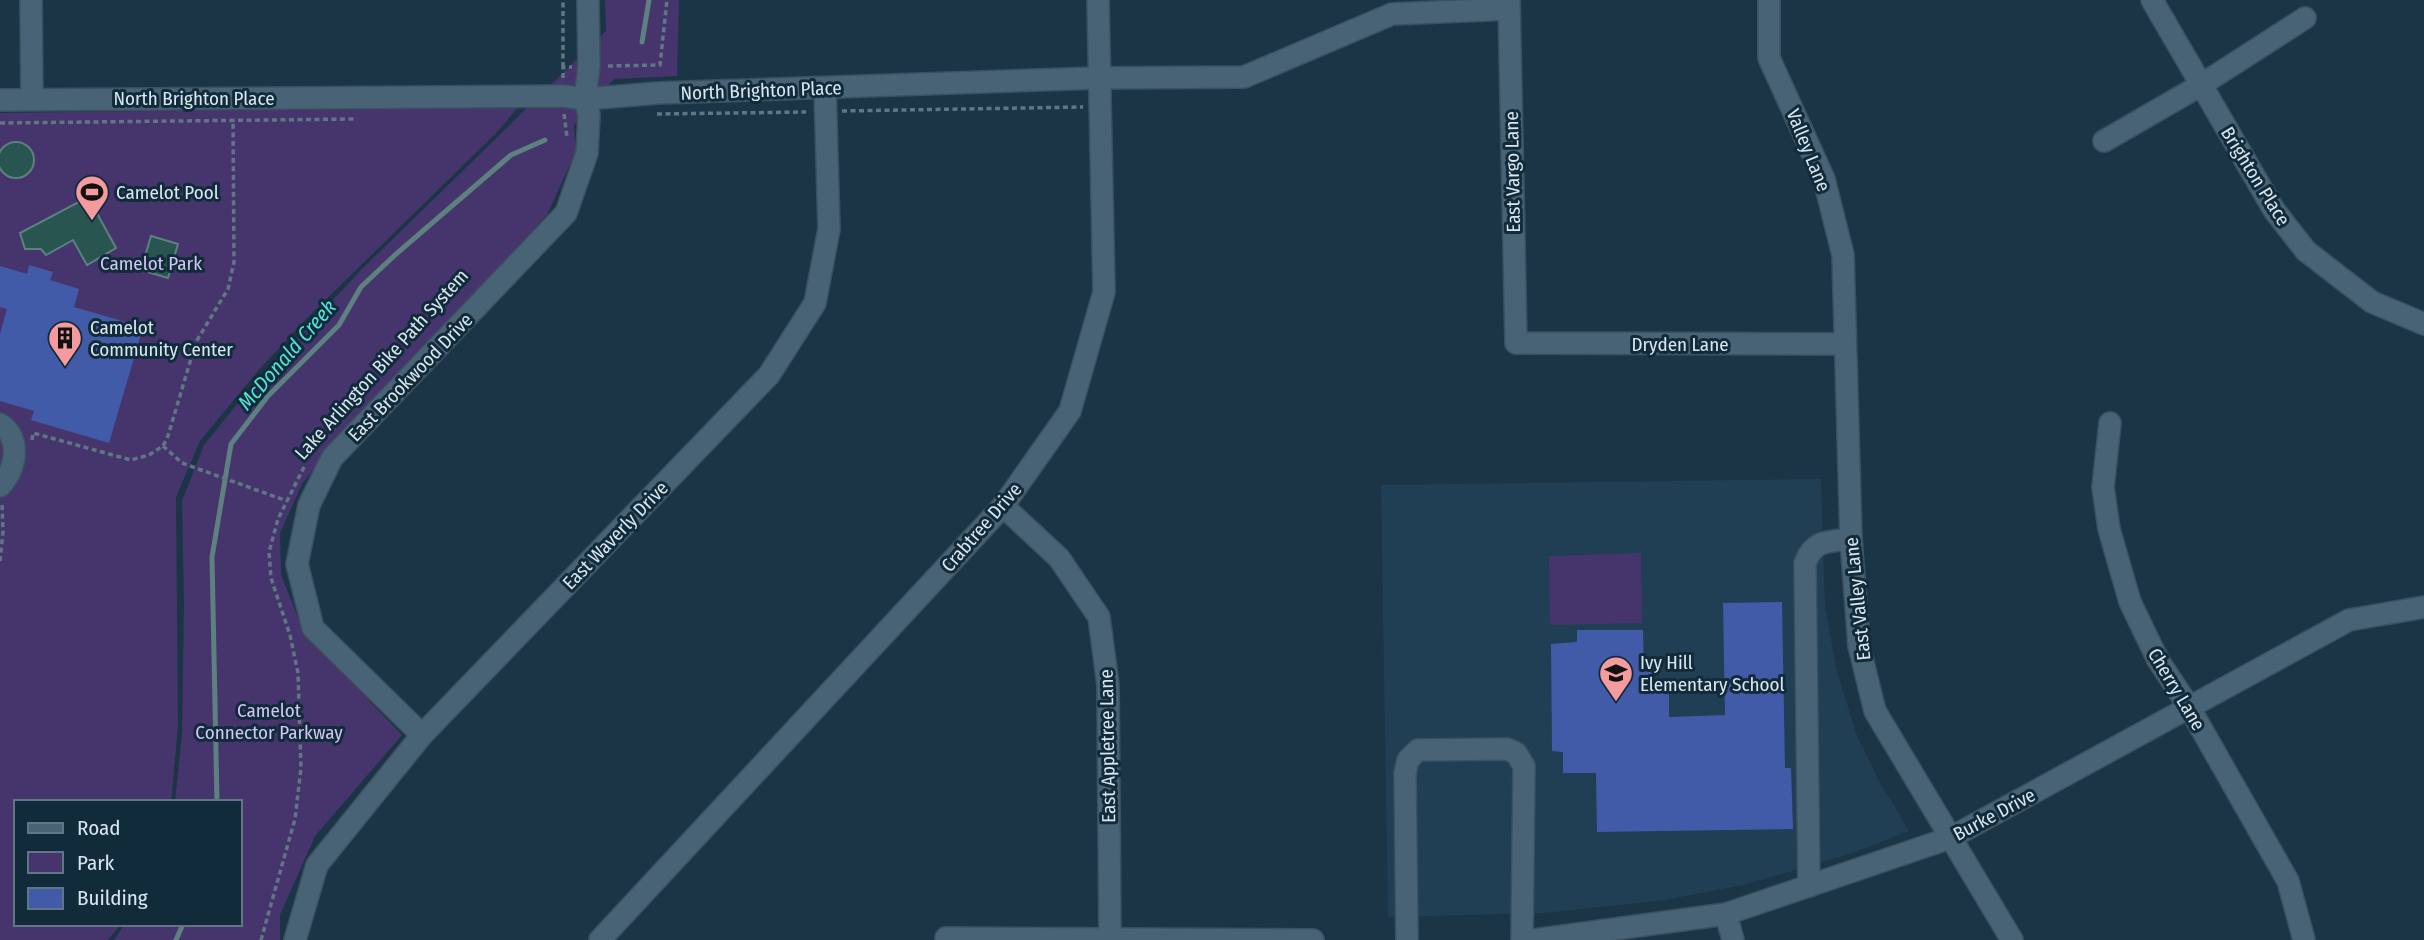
<svg xmlns="http://www.w3.org/2000/svg" width="2424" height="940" viewBox="0 0 2424 940" font-family="'Fira Sans Condensed',sans-serif">
<style>
.built{fill:#203e54}
.green{fill:#46356d}
.water{fill:#285550;stroke:#5d8080;stroke-width:2}
.lines{fill:none;stroke-linecap:round;stroke-linejoin:round}
.stream{stroke:#5d8080;stroke-width:5}
.building{fill:#425ba9}
.minor-casing{stroke:#3b515f;stroke-width:24}
.path{stroke:#617684;stroke-width:3.5;stroke-dasharray:5 3.5;stroke-linecap:butt}
.minor{stroke:#496376;stroke-width:21}
.labels{text-anchor:middle;stroke-width:6;stroke-linejoin:round;paint-order:stroke}
.street-label{font-size:19px;fill:#d8e6f1;stroke:#122b3b}
.poi-label{font-size:19px;fill:#d8e6f1;stroke:#122b3b;text-anchor:start}
.park-label{font-size:19px;fill:#d1c6f4;stroke:#122b3b}
.water-label{font-size:21px;font-style:italic;fill:#4fe4d6;stroke:#122b3b}
</style>
<rect width="100%" height="100%" fill="#1c3546"/>
<path class="built" d="M1821,479L1825,606L1837,672L1856,733L1878,779L1909,831L1852,853L1789,872L1743,885L1665,900L1544,913L1388,917L1381,485Z"/>
<g class="green">
<path d="M605,0H679L677,76L614,79L574,125L576,151L547,215L481,287L343,430L302,484L280,533L281,575L304,632L402,735L315,836L280,915V940H114L125,924H240V802H175L182,734L184,602L182,501L204,445L246,393L361,270L606,31Z"/>
<path d="M519,106L498,131L306,319L256,373L200,441L176,497L178,726L171,802H16V924H121L108,940H0V113Z"/>
<path d="M1641,553L1642,623L1550,625L1549,556Z"/>
</g>
<g class="water">
<circle cx="16" cy="160" r="18"/>
<path d="M88,197L116,248L87,265L73,240L46,255L41,249H25L20,233Z"/>
<path d="M151,236L178,244L168,278L141,270Z"/>
</g>
<g class="lines">
<g class="stream">
<path d="M642,42L649,0"/>
<path d="M217,802L212,557L231,444L268,396L339,325L361,287L395,255L511,155L545,140"/>
<path d="M176,940L183,924"/>
</g>
</g>
<g class="building">
<path d="M29,265L53,272L50,280L79,289L74,307L143,327L109,443L31,420L34,411L0,401V334L7,309L0,307V266L27,274Z"/>
<path d="M1782,602L1785,768H1791L1793,829L1597,832L1596,773H1563V752L1552,751L1551,644L1577,642V630H1643L1644,669H1654L1655,689L1669,688V717L1725,715L1723,603Z"/>
</g>
<g class="lines">
<g class="minor-casing">
<g id="minor">
<path d="M31,0L32,99"/>
<path d="M1509,0L1516,343L1844,344"/>
<path d="M1769,0V58L1824,179L1843,255L1851,539L1859,646L1875,711L2012,940"/>
<path d="M2152,0L2274,210L2306,251L2372,302L2424,324"/>
<path d="M0,100L563,96L585,99L658,93L1098,78L1244,77L1392,14L1509,9"/>
<path d="M2104,141L2201,85L2305,18"/>
<path d="M2110,423L2103,487L2109,529L2130,602L2158,660L2189,707L2288,881L2304,940"/>
<path d="M0,424C22,438 16,470 0,486"/>
<path d="M1003,506L1059,558L1099,617L1108,685L1110,940"/>
<path d="M422,735L313,628L297,564L309,505L332,458L566,213L587,153L589,115L585,99L589,66L588,0"/>
<path d="M1809,886L1805,563C1814,539 1828,542 1851,539"/>
<path d="M1726,914L1733,940"/>
<path d="M946,938L1313,940"/>
<path d="M295,940L317,865L422,735L769,375L815,303L829,229L825,88"/>
<path d="M600,940L1003,506L1070,411L1104,292L1098,0"/>
<path d="M1407,940L1405,773L1408,760L1418,750L1507,749L1516,753L1524,766L1522,940"/>
<path d="M1534,940L1726,914L1950,838L2349,620L2424,607"/>
</g>
</g>
<g class="path">
<path d="M608,66L660,65L667,0"/>
<path d="M563,67V0"/>
<path d="M563,78V67H572"/>
<path d="M842,111L1083,107"/>
<path d="M564,114L567,137"/>
<path d="M657,114L806,112"/>
<path d="M0,123L355,119"/>
<path d="M32,440L33,433L131,460L149,455L163,446L168,436L196,342L228,289L234,262L233,120"/>
<path d="M163,446L182,463L287,501"/>
<path d="M0,561L3,532L2,504"/>
<path d="M261,940L295,819L301,768L298,673L290,635L271,578L269,552L278,519L305,465"/>
</g>
<use href="#minor" class="minor"/>
</g>
<defs>
<g id="stadium-pin" transform="scale(1.75)"><path d="M0 17L-7.5 6A9.5 9.5 0 1 1 7.5 6Z" fill="#f59b9e" stroke="#122b3b"/><path d="M0-5a6.5 5 0 1 0 0 10a6.5 5 0 1 0 0-10ZM-3.5-1.8h7v3.6h-7Z" fill="#111"/></g>
<g id="building-pin" transform="scale(1.75)"><path d="M0 17L-7.5 6A9.5 9.5 0 1 1 7.5 6Z" fill="#f59b9e" stroke="#122b3b"/><path d="M-4-6H4V6H1V3H-1V6H-4ZM-2.5-4.3h1.7v1.8h-1.7ZM.8-4.3h1.7v1.8H.8ZM-2.5-1h1.7V.8h-1.7ZM.8-1h1.7V.8H.8Z" fill="#111"/></g>
<g id="school-pin" transform="scale(1.75)"><path d="M0 17L-7.5 6A9.5 9.5 0 1 1 7.5 6Z" fill="#f59b9e" stroke="#122b3b"/><path d="M0-5L7-2L0 1L-7-2ZM-4 1L0 2.5L4 1V4Q0 6-4 4Z" fill="#111"/></g>
</defs>
<g fill-rule="evenodd">
<use href="#stadium-pin" x="92" y="192"/>
<use href="#building-pin" x="65" y="338"/>
<use href="#school-pin" x="1616" y="673"/>
</g>
<g class="labels">
<g class="street-label">
<text transform="translate(761 90) rotate(-2)" y="7">North Brighton Place</text>
<text x="194" y="105">North Brighton Place</text>
<text transform="translate(1809 150) rotate(68)" y="7">Valley Lane</text>
<text transform="translate(1512 172) rotate(-91)" y="7">East Vargo Lane</text>
<text transform="translate(2256 176) rotate(58)" y="7">Brighton Place</text>
<text x="1680" y="351">Dryden Lane</text>
<text transform="translate(381 364) rotate(-48)" y="7">Lake Arlington Bike Path System</text>
<text transform="translate(410 377) rotate(-46)" y="7">East Brookwood Drive</text>
<text transform="translate(981 527) rotate(-49)" y="7">Crabtree Drive</text>
<text transform="translate(615 535) rotate(-46)" y="7">East Waverly Drive</text>
<text transform="translate(1857 599) rotate(-96)" y="7">East Valley Lane</text>
<text transform="translate(2177 689) rotate(59)" y="7">Cherry Lane</text>
<text transform="translate(1107 746) rotate(-91)" y="7">East Appletree Lane</text>
<text transform="translate(1994 814) rotate(-28)" y="7">Burke Drive</text>
</g>
<g class="poi-label">
<text x="116" y="199">Camelot Pool</text>
<text x="90" y="334">Camelot<tspan x="90" dy="22">Community Center</tspan></text>
<text x="1640" y="669">Ivy Hill<tspan x="1640" dy="22">Elementary School</tspan></text>
</g>
<g class="park-label">
<text x="151" y="270">Camelot Park</text>
<text x="269" y="717">Camelot<tspan x="269" dy="22">Connector Parkway</tspan></text>
</g>
<g class="water-label">
<text transform="translate(287 355) rotate(-49)" y="7">McDonald Creek</text>
</g>
</g>
<rect x="14" y="800" width="228" height="126" fill="#122b3b" stroke="#617684" stroke-width="2"/>
<rect x="28" y="823" width="35" height="10" fill="#496376" stroke="#617684" stroke-width="2"/>
<text x="77" y="835" font-size="21" fill="#d8e6f1">Road</text>
<rect x="28" y="852" width="35" height="21" fill="#46356d" stroke="#617684" stroke-width="2"/>
<text x="77" y="870" font-size="21" fill="#d8e6f1">Park</text>
<rect x="28" y="888" width="35" height="21" fill="#425ba9" stroke="#617684" stroke-width="2"/>
<text x="77" y="905" font-size="21" fill="#d8e6f1">Building</text>
</svg>
